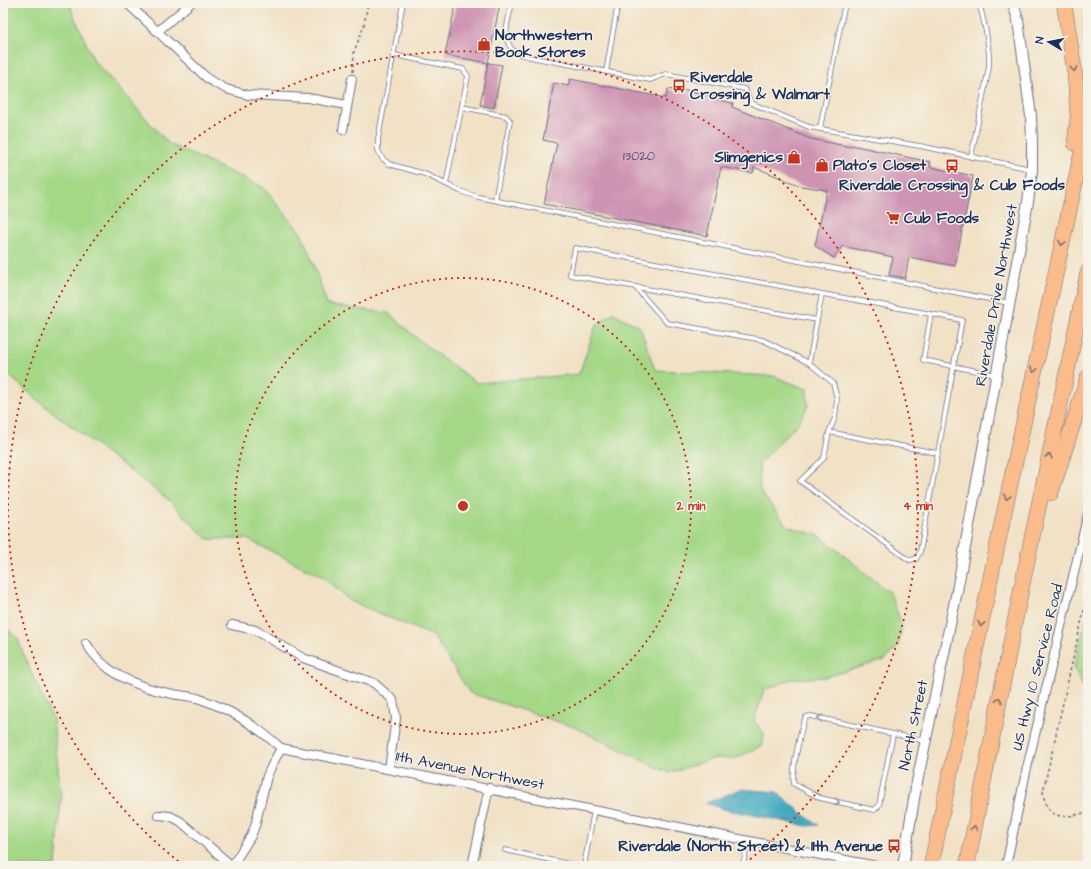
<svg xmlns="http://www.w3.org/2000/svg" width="1091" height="869" viewBox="0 0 1091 869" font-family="'Architects Daughter',sans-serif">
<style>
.green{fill:#a4d887;stroke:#608472}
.water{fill:#3fa9bf;stroke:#2d6c8e}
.building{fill:#cd93b2}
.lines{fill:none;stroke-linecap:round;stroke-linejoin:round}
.service-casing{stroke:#666d82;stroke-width:5.5}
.minor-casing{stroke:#666d82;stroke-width:10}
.tertiary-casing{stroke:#666d82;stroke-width:12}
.motorway-casing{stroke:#666d82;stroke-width:16}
.path{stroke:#666d82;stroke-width:1.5;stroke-dasharray:3 3;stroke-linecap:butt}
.service{stroke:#fff;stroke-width:4}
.minor{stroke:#fff;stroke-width:8}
.tertiary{stroke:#fff;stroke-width:10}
.motorway{stroke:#f9bc8a;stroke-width:15}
.oneway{stroke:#7f6e72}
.oneway2{stroke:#8d97ae}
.ring{fill:none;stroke:#c8321e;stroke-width:2;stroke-dasharray:2 4}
.labels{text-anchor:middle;stroke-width:3;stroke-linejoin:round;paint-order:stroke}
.number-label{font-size:13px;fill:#484873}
.poi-label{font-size:15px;font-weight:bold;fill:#1b2f5e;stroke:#f7f3e8;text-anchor:start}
.street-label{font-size:15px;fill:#1b2f5e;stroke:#f7f3e8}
.centre{fill:#c8321e;stroke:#f7f3e8;stroke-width:2}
.ring-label{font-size:12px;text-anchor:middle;font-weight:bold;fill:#c8321e;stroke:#f7f3e8;stroke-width:3;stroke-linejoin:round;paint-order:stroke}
</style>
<rect width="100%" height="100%" fill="#f7f3e8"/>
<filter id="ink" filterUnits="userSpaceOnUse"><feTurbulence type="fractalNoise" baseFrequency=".025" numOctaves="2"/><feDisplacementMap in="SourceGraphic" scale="8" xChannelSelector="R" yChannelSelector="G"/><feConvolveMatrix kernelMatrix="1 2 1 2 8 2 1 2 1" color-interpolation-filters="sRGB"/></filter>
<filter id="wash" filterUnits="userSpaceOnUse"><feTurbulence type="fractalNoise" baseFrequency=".012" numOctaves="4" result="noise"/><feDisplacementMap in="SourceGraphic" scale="16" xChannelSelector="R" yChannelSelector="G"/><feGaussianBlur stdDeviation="0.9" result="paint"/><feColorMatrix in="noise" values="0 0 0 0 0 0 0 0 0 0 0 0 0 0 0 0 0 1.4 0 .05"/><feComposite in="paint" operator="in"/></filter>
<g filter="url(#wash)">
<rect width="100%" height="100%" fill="#f1e1c5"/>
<g class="green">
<path d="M3,3H70L72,11L94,61L169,144L263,187L301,233L313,262L327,305L388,313L425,345L477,383L579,374L596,325L613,313L640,327L655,370L773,376L807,389L808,406L798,423L759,464L760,491L787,526L820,536L890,593L902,625L898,646L885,660L825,677L792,679L764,690L754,721L764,733L763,745L735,759L716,758L669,773L574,727L470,693L433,636L350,601L323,577L247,539H207L170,501L37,400L3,370Z"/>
<path d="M1088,611V695L1086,693L1074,667Z"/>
<path d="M3,626L17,637L32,675L53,719L61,797L56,866H3Z"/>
<path d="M1088,755V792L1081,786L1086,757Z"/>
</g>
<path class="water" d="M741,789L777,792L808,818L819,825L807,826L723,809L706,803Z"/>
<g id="blocks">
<g class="building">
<path d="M456,3H500L488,63L445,55Z"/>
<path d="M488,63L502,65L494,108L480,105Z"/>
<path d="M570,79L666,98L668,89L682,92L686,90L715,96L718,100L733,103L732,107L811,139L851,147V145L930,162V167L973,176L955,266L909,257L905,278L889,275L893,257L842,246L834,258L815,246L827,190L801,186L754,167L753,173L721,167L707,236L544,204L557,143L543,140L554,83L568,86Z"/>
</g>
</g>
</g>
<g filter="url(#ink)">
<use href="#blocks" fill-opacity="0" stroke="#666d82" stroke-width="1"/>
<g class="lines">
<g class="service-casing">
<g id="service">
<path d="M403,3L378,139V150L382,158L389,164L425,174L460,191L478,197L1009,303"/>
<path d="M512,3C509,17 500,41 515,52C519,55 526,55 530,57L650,80L666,74L745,89L751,103L809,127L920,146L1031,169"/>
<path d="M394,55L463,69L468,76L446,184"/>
<path d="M606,72L618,3"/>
<path d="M462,107L506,116L510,121L495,200"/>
<path d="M820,128L845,3"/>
<path d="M971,157L989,67C990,45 985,24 979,3"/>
<path d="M636,288L667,323L763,340L809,363L817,320"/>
<path d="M822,294L817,320L570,275L575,248L931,314"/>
<path d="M809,363L833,383L837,399L835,418L829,432L824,458L800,481L909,560L916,559L920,552L962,320L931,314L923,360L996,375"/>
<path d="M829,432L937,453"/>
<path d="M893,734L879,805L877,808L874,810L820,798L794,784C791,774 801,726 806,717L811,716L925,741"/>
<path d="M505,850L578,866"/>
<path d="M584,866L594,810"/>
<path d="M743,866L748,841"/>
</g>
</g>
<g class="minor-casing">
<g id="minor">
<path d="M127,3L208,79L226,89L248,95L308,98L347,105"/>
<path d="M158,31L191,3"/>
<path d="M343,130L352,79"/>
<path d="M232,625L255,630L303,658L374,683L393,700L396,718L389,769"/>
<path d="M86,643C104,674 139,688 173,694C182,696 192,696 200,699C232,710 256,726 281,748L876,866"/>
<path d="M158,815L170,816L180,821L232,866"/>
<path d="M232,866L251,836L255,826L267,776L272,765L281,748"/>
<path d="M472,866L489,788"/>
<path d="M1006,866L1026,772L1088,514"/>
</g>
</g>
<g class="tertiary-casing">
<path id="tertiary" d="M903,866L916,787L957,591L1028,202L1032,170V141L1031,116L1018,20L1013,3"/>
</g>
<g class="motorway-casing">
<g id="motorway">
<path d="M1064,3L1075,74L1078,117L1075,143"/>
<path d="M1051,493L1088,377"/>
<path d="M931,866L1003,518L1088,123"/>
<path d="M967,866L1021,590L1088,272"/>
</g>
</g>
<g class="path">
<path d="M353,72L354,52L364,25L368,3"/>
<path d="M1088,592L1043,792C1047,822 1064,818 1088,812"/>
</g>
<use href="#service" class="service"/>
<use href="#minor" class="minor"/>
<use href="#tertiary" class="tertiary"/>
<use href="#motorway" class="motorway"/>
</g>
<defs><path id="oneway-chevron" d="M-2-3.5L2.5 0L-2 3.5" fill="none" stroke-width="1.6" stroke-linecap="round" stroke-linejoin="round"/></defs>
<g class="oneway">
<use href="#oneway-chevron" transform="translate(1074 69) rotate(83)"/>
<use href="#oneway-chevron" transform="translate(1062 243) rotate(102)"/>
<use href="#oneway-chevron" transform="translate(1034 370) rotate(102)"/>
<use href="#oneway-chevron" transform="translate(1049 456) rotate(-78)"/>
<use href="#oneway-chevron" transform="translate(1007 497) rotate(102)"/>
<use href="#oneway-chevron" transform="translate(981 624) rotate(102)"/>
<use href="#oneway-chevron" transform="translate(999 700) rotate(-79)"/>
<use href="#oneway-chevron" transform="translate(974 828) rotate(-79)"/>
</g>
<g class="oneway2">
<use href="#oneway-chevron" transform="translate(820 718) rotate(-168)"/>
<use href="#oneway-chevron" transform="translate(837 802) rotate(11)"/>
</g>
</g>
<g class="ring">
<circle cx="463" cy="506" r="228"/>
<path d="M183 865A455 455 0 1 1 743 865"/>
</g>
<defs>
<g id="shop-bare" transform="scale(1.08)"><path d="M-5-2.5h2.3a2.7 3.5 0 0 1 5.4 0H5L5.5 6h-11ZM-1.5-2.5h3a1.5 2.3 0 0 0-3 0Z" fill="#c8321e" stroke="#f7f3e8" stroke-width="2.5" paint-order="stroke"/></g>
<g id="bus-bare" transform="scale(1.08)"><path d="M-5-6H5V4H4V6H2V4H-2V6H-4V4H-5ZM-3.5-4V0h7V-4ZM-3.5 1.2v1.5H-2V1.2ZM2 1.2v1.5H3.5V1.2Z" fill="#c8321e" stroke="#f7f3e8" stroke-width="2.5" paint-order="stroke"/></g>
<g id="supermarket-bare" transform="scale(1.08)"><path d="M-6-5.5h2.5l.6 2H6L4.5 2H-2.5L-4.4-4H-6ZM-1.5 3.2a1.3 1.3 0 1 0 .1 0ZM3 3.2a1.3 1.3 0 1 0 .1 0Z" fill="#c8321e" stroke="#f7f3e8" stroke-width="2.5" paint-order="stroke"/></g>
</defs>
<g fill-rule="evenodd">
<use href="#shop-bare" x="484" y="44"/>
<use href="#bus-bare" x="679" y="86"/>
<use href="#shop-bare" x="794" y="157"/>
<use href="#shop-bare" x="822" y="165"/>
<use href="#bus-bare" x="952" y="166"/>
<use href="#supermarket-bare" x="893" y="218"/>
<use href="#bus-bare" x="894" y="846"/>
</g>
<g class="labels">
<g class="number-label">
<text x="639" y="160">13020</text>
</g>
<g class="poi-label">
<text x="495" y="40">Northwestern<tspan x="495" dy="17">Book Stores</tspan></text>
<text x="690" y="82">Riverdale<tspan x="690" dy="17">Crossing &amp; Walmart</tspan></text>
<text x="783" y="162" text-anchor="end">Slimgenics</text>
<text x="833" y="170">Plato's Closet</text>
<text x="952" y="190" text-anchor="middle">Riverdale Crossing &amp; Cub Foods</text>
<text x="904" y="223">Cub Foods</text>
<text x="883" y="851" text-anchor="end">Riverdale (North Street) &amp; 11th Avenue</text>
</g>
<g class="street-label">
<text transform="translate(996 295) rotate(-80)" y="5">Riverdale Drive Northwest</text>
<text transform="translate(1037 667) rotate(-76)" y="5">US Hwy 10 Service Road</text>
<text transform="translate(913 725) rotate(-78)" y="5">North Street</text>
<text transform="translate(470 770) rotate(11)" y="5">11th Avenue Northwest</text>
</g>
</g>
<circle cx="463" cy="506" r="6" class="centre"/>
<g class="ring-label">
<text x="691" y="510">2 min</text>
<text x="918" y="510">4 min</text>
</g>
<rect width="1091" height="869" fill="none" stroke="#f7f3e8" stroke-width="16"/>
<g transform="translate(1049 42) rotate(280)" stroke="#f7f3e8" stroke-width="3" paint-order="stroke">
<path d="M0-3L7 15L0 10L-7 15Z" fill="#1b2f5e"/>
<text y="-6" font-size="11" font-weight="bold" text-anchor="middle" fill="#1b2f5e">N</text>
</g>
</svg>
